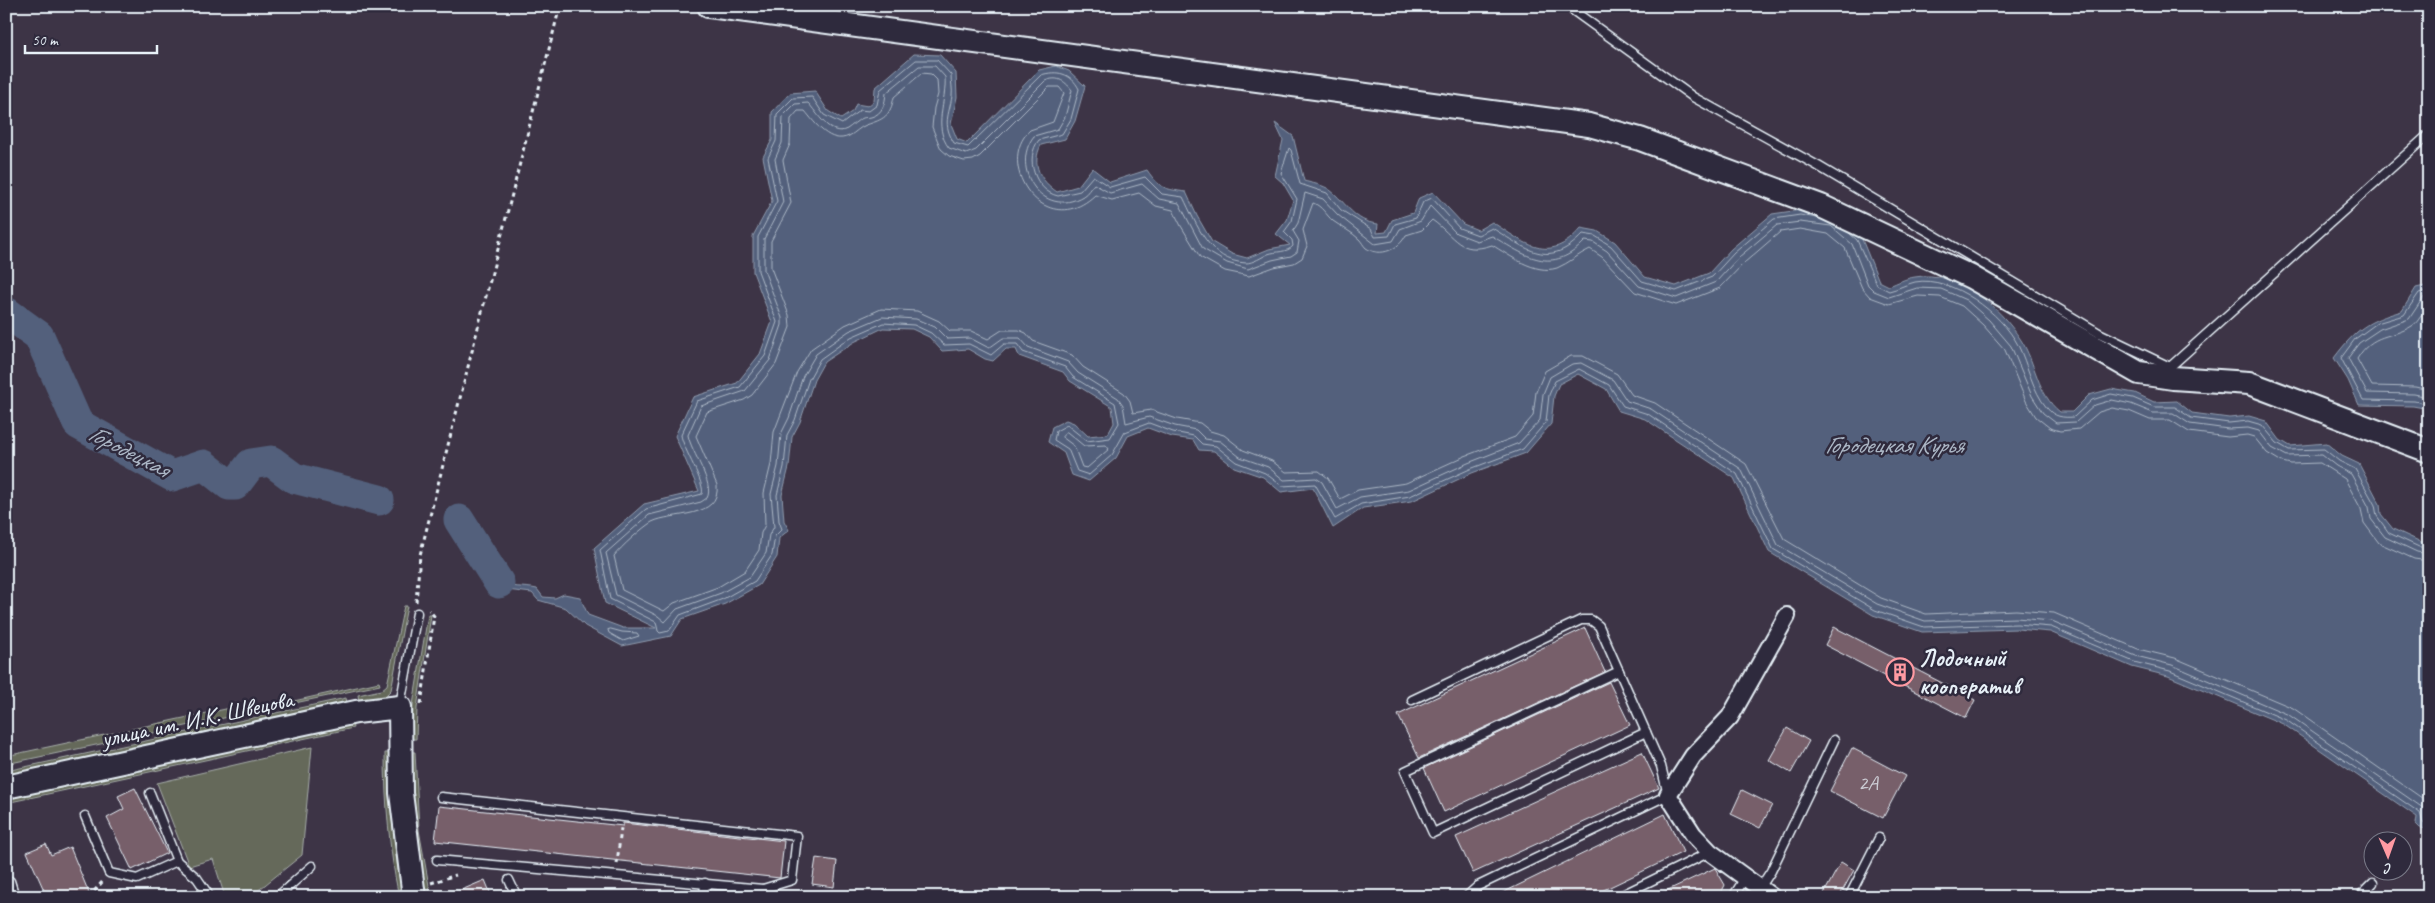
<svg xmlns="http://www.w3.org/2000/svg" width="2435" height="903" viewBox="0 0 2435 903" font-family="Caveat,sans-serif">
<style>
.green{fill:#65695a;stroke:#a6ada9}
.water{fill:#53617c;stroke:#8f9bae}
.lines{fill:none;stroke-linecap:round;stroke-linejoin:round}
.shore{stroke:#acb7c6;stroke-width:1}
.river{stroke:#53617c;stroke-width:31}
.building{fill:#775e6a;stroke:#e8f1f8}
.lane-casing{stroke:#e8f1f8;stroke-width:11}
.street-casing{stroke:#e8f1f8;stroke-width:20}
.secondary-casing{stroke:#e8f1f8;stroke-width:26}
.path{stroke:#e8f1f8;stroke-width:3;stroke-dasharray:4 4;stroke-linecap:butt}
.lane{stroke:#2f2a3d;stroke-width:8}
.street{stroke:#2f2a3d;stroke-width:16}
.secondary{stroke:#2f2a3d;stroke-width:22}
.labels{text-anchor:middle;stroke-width:5;stroke-linejoin:round;paint-order:stroke}
.number-label{font-size:21px;fill:#ccccd4}
.poi-label{font-size:24px;font-weight:bold;fill:#e8f1f8;stroke:#2f2a3d;text-anchor:start}
.street-label{font-size:24px;fill:#e8f1f8;stroke:#2f2a3d}
.water-label{font-size:25px;font-style:italic;fill:#acb7c6;stroke:#2f2a3d}
</style>
<rect width="100%" height="100%" fill="#3d3446"/>
<filter id="ink" filterUnits="userSpaceOnUse"><feTurbulence type="fractalNoise" baseFrequency=".02" numOctaves="2"/><feDisplacementMap in="SourceGraphic" scale="10" xChannelSelector="R" yChannelSelector="G"/><feConvolveMatrix kernelMatrix="1 2 1 2 8 2 1 2 1" color-interpolation-filters="sRGB"/></filter>
<g filter="url(#ink)">
<g class="green">
<path d="M404,606H407L391,690L385,696L359,701L358,695L381,690L387,685Z"/>
<path d="M428,615H431L417,708L416,739H412L413,705Z"/>
<path d="M379,682L380,685L6,764V756L249,704L267,707Z"/>
<path d="M346,698L347,703L6,775V771Z"/>
<path d="M352,723L353,728L6,803V797Z"/>
<path d="M312,747L302,855L250,897H225L213,859L189,866L157,783Z"/>
<path d="M412,752H415L419,830L431,897H426C414,849 413,801 412,752Z"/>
<path d="M385,753H389C390,801 393,849 403,897H399C389,849 385,801 385,753Z"/>
</g>
<g class="water">
<path d="M914,54L940,55L956,73L957,97L951,124L957,139L967,143L1039,70L1056,66L1069,71L1085,86L1075,121L1065,139L1041,145C1031,165 1040,180 1057,192L1078,186L1092,168L1110,182L1147,170C1160,189 1165,189 1186,192L1197,216L1212,242L1232,254L1247,258L1269,249L1290,245L1276,234L1287,220L1293,200L1283,183L1275,176L1283,140L1275,123L1293,136L1304,181C1311,183 1324,185 1330,190C1347,203 1354,222 1378,224L1377,233L1386,232L1392,220L1413,213L1419,198L1433,192L1463,224L1478,230L1492,222C1525,243 1549,266 1581,228L1597,231L1615,242L1645,277L1676,286L1709,273L1731,249L1772,214L1800,210L1836,216L1861,237L1879,281L1889,286C1897,283 1906,278 1915,277C1957,269 1999,306 2021,340C2036,363 2037,394 2060,412H2072L2089,395L2111,389L2135,393L2154,402L2177,401L2192,413L2229,418L2249,416L2266,421L2280,440L2290,446L2326,443L2342,456L2359,464L2380,504L2381,514L2393,529L2421,542H2429V829L2420,828L2416,824L2417,817L2283,724L2168,676L2132,667L2050,632L2017,629L1922,632L1873,615L1769,552L1734,478L1645,419L1619,411L1606,389L1578,374L1559,384L1554,396L1551,424L1526,453L1472,473L1412,501L1363,508L1333,528L1313,488L1281,492L1263,477L1234,467L1214,451L1199,450L1193,440L1172,437L1148,428L1128,436L1116,458L1089,481L1072,475L1064,453L1048,442L1052,427L1066,420L1074,423L1088,436L1108,434L1114,423L1112,407L1070,381L1063,372L1019,356L1016,349H1006L993,361L985,359L968,349L942,351L929,337L912,329L883,328L854,342L824,362L814,380L800,422L792,437L789,467L782,495L784,521L789,530L779,538L777,557L759,585L725,604L682,619L671,636L622,646L585,626L566,608L538,600L532,593L506,590L499,583C510,588 524,586 537,589L543,597L555,598L564,594L580,597L588,615L623,628H656L605,603L594,548L644,504L699,491L675,436L693,397L737,383L760,354L772,322L753,272V236L772,201L763,157L772,140V112L790,93L815,91L828,111L841,119L853,111L856,104L868,106L874,101L875,88Z"/>
<path d="M2429,285V409L2413,406L2359,405L2348,380L2334,358C2356,329 2367,321 2402,311L2416,288Z"/>
</g>
<g class="lines">
<g class="shore">
<path d="M1817,218L1800,215L1774,219L1734,253L1712,277L1676,291L1642,281L1611,246L1595,236L1583,234C1549,270 1527,249 1492,228L1478,235L1459,228L1432,198L1423,202L1416,218L1395,224L1389,236L1375,237L1371,229L1341,210L1327,193L1300,184L1291,150L1289,148L1281,173L1297,199L1292,221L1284,232L1292,240L1293,246C1287,253 1276,251 1268,254C1262,257 1253,263 1246,263C1209,261 1197,225 1183,197L1162,194L1145,177L1110,187L1093,176L1080,191L1058,196C1035,191 1024,158 1039,140L1062,134L1071,119L1079,89C1071,73 1057,70 1041,75L968,147L954,143C942,123 949,116 952,96C953,90 951,82 951,75L937,60H916L880,90L877,105L869,111L860,110L842,124L824,115L812,97L793,98L777,114L776,141L768,158L777,201L758,237V271L777,322L765,356L740,387L697,401L681,435C683,449 706,484 702,494L646,509L600,550L610,599L656,622L658,631L660,633L669,631L680,615L723,599L755,581L772,555L775,536L782,529L779,521L777,495L784,467L787,435L795,420L809,379L820,359L851,337L883,323L914,325L931,333L944,345L969,344L991,355L1004,344H1017L1023,352L1065,367L1073,377L1115,403L1119,423L1110,438L1087,441L1067,425L1056,431L1054,440L1068,449L1077,471L1089,475L1112,455L1125,432L1149,423L1173,432L1194,436L1202,444L1216,446L1236,462L1265,473L1282,486L1315,484L1335,519L1361,504L1410,496L1470,469L1523,449L1546,422L1549,395L1555,381L1579,369L1609,385L1623,406L1648,414L1737,474L1773,549L1875,610L1924,627L2017,624L2051,627L2134,662L2170,671L2286,720L2420,813L2423,823L2429,824"/>
<path d="M1849,233L1857,240L1877,285L1889,291C1898,289 1906,284 1915,282C1952,275 2002,314 2018,345C2028,365 2032,390 2047,408C2054,417 2063,418 2074,417L2092,400L2111,394L2133,398L2154,407H2175L2191,418L2229,423L2248,421L2262,425L2277,443L2289,450L2324,449L2339,461L2355,469L2375,505L2377,516L2389,533L2419,547H2429"/>
<path d="M2429,290L2419,293L2404,315L2377,323L2355,339L2341,358L2363,400L2414,401L2429,404"/>
<path d="M2429,296L2423,298L2409,319L2380,329L2359,343L2348,358L2367,393L2414,394L2429,397"/>
<path d="M2429,304C2423,311 2419,322 2412,326C2391,339 2373,332 2357,359L2372,386L2415,387L2429,390"/>
<path d="M1067,432L1084,446L1106,445L1109,449L1087,468L1082,467L1074,446L1062,437Z"/>
<path d="M2429,554L2417,552L2385,537L2371,519L2369,507L2351,474L2336,466L2322,455L2287,456L2272,448L2259,431L2248,428L2228,429L2190,424L2173,413H2153L2131,404L2112,400L2095,405L2076,422L2056,423L2043,413L2032,396L2011,346L1989,320L1966,300L1941,289L1917,288L1889,297L1874,291L1868,285L1852,244L1831,226L1800,222L1777,225L1739,257L1716,282L1676,298L1639,286L1607,251L1593,242L1585,241C1552,276 1526,256 1492,236L1477,241L1456,233L1430,206L1421,221L1400,229L1393,241L1375,244L1338,215L1323,199L1305,193L1298,223L1293,231L1299,241L1297,252L1291,256L1272,260L1248,269L1227,263L1203,249L1179,203L1159,199L1142,184L1110,193L1094,184C1090,188 1088,193 1083,196C1043,220 1009,168 1034,136L1058,129L1065,117L1072,90C1064,80 1057,76 1045,81L976,150L966,154L949,148C932,125 947,102 945,77L935,66H919L886,93C885,103 883,114 871,117C868,118 865,117 863,118C857,120 852,126 847,129C830,138 817,112 808,103L795,104L783,116L782,143L775,159L783,202L764,239V270L782,318V325L770,360L745,391L701,406L688,435C691,452 715,484 707,498L701,502L649,515L606,553L616,595L658,616L665,622L677,609L721,593L750,577L766,553L769,535L774,527L771,494L778,466L781,434L789,418L803,376L816,354L849,331L882,317L916,319L935,327L947,339L970,338L989,348L1003,338H1020L1028,347L1068,362L1078,373L1118,398L1123,405L1126,423L1149,417L1175,426L1196,430L1205,439L1220,441L1240,457L1268,467L1284,480L1316,478L1322,482L1337,509L1360,497L1409,490L1468,463L1519,443L1540,420L1543,394L1550,377L1572,364L1581,363L1613,380L1627,401L1651,409L1741,469L1778,545L1877,604L1925,621L2016,618L2052,621L2136,656L2172,665L2289,715L2423,808L2429,817"/>
<path d="M2429,561L2414,559L2379,543L2364,523L2361,509L2345,479L2320,463L2291,464L2282,462L2267,453L2254,437L2247,435L2228,437L2189,432L2170,420H2150L2129,411L2112,408L2099,412L2079,429L2060,431L2050,428L2036,417L2026,401L2005,350L1983,325L1962,306L1940,297L1918,296L1889,304L1870,297L1862,288L1845,248L1828,234L1800,229L1780,232L1744,263L1720,288L1676,305L1635,292L1602,257L1590,249C1579,254 1569,263 1557,268C1535,275 1509,255 1492,245C1459,256 1455,236 1432,220L1422,230L1406,235C1399,249 1381,258 1366,248C1363,245 1362,242 1359,239C1352,232 1341,227 1333,221C1326,215 1322,206 1313,203L1303,230L1307,246L1302,258L1294,263L1274,267L1249,276L1225,271L1200,257L1181,226L1173,210L1156,206L1139,193L1112,200L1095,195C1045,242 993,165 1030,130L1053,122L1064,93L1059,87H1049L980,156L973,160L964,161L949,156L941,149L932,127L934,108L938,94L937,80L931,74L922,73L894,97C890,117 884,119 866,125C860,127 855,133 849,136C830,145 815,123 805,111H798L791,119L790,144L783,160L791,203L771,241V268L789,315L790,327L776,364L752,395L744,400L707,412L696,436L717,485C721,519 672,512 652,522C643,527 620,548 614,556L622,590L664,611L674,603L718,587L745,571L759,550L761,533L765,525L764,493L771,464L774,432L797,372L811,349L845,325L881,309L917,311L939,321L950,331H971L988,339L1002,330H1019L1026,333L1033,341L1072,355L1083,367L1124,393L1130,401L1133,413L1151,410L1177,419L1200,423L1210,431L1224,435L1243,450L1272,461L1286,472L1319,471L1328,478L1340,499L1358,490L1406,483L1465,456L1515,437L1533,416L1536,392L1545,371L1571,356H1583L1617,374L1632,395L1655,403L1746,464L1784,539L1881,598L1926,614L2016,610L2054,613L2138,649L2175,658L2293,708L2429,803"/>
<path d="M611,629L622,632L637,633L639,636L623,641L609,633L608,630Z"/>
</g>
<g class="river">
<path d="M6,312L39,336L78,424L172,476L204,465L229,485H235L251,464L271,461L294,478L379,500"/>
<path d="M459,520L499,583"/>
</g>
</g>
<g class="building">
<path d="M1834,627L1975,700L1966,718L1825,645Z"/>
<path d="M1585,628L1605,672L1419,758L1398,715Z"/>
<path d="M1609,682L1630,725L1444,812L1424,768Z"/>
<path d="M1787,728L1809,741L1791,773L1769,760Z"/>
<path d="M1852,748L1905,776L1883,818L1830,791Z"/>
<path d="M1642,752L1659,788L1473,873L1456,837Z"/>
<path d="M135,788L167,853L132,870L107,818L124,809L118,796Z"/>
<path d="M1742,790L1772,805L1760,828L1731,814Z"/>
<path d="M439,806L623,826V823L784,841L780,878L435,841Z"/>
<path d="M1665,814L1683,852L1589,897H1494Z"/>
<path d="M46,844L51,855L70,847L89,893L80,897H47L27,852Z"/>
<path d="M816,858L837,861L834,887L812,884Z"/>
<path d="M1841,862L1854,870L1839,897H1822Z"/>
<path d="M1715,868L1725,885L1719,897H1653Z"/>
<path d="M485,880L492,897H445Z"/>
</g>
<g class="lines">
<g class="lane-casing">
<g id="lane">
<path d="M1567,6L1693,97L1818,166L2099,333L2170,367L2429,134"/>
<path d="M1619,671L1405,771L1433,833L1646,732"/>
<path d="M1412,700L1581,620H1591L1599,626L1661,766L1668,795L1478,886L1466,897"/>
<path d="M400,705L417,613"/>
<path d="M150,793L177,861L197,878L210,897"/>
<path d="M441,797L797,836L792,880L763,889L762,897"/>
<path d="M85,816L109,873L137,879L177,861"/>
<path d="M437,860L763,889"/>
<path d="M509,880L517,897"/>
<path d="M10,881L15,897"/>
<path d="M1760,888L1771,871L1834,740"/>
<path d="M277,897L312,866"/>
<path d="M704,897L705,883"/>
<path d="M1618,897L1710,852"/>
<path d="M1733,897L1745,878"/>
<path d="M1849,897L1879,838"/>
<path d="M2359,897L2373,883"/>
</g>
</g>
<g class="street-casing">
<path id="street" d="M1772,897L1710,852L1693,834L1668,795L1693,756L1730,717L1787,616"/>
</g>
<g class="secondary-casing">
<g id="secondary">
<path d="M709,6L1589,125L1640,139L1821,206L1971,277L2139,373L2173,378L2249,383L2429,451"/>
<path d="M6,787L356,712L400,707L401,793L414,897"/>
</g>
</g>
<g class="path">
<path d="M416,602L420,555L560,6"/>
<path d="M421,704L434,616L429,610"/>
<path d="M617,864L621,828"/>
<path d="M431,883L456,875"/>
<path d="M89,897L103,881"/>
</g>
<use href="#lane" class="lane"/>
<use href="#street" class="street"/>
<use href="#secondary" class="secondary"/>
</g>
</g>
<defs>
<g id="building-ring" transform="scale(1.4375)"><circle r="9.5" fill="#2f2a3d" stroke="#ff9aa2" stroke-width="1.5"/><path d="M-4-6H4V6H1V3H-1V6H-4ZM-2.5-4.3h1.7v1.8h-1.7ZM.8-4.3h1.7v1.8H.8ZM-2.5-1h1.7V.8h-1.7ZM.8-1h1.7V.8H.8Z" fill="#ff9aa2"/></g>
</defs>
<g fill-rule="evenodd">
<use href="#building-ring" x="1900" y="672"/>
</g>
<g class="labels">
<g class="number-label">
<text x="1868" y="790">2А</text>
</g>
<g class="poi-label">
<text x="1919" y="666">Лодочный<tspan x="1919" dy="28">кооператив</tspan></text>
</g>
<g class="street-label">
<text transform="translate(197 719) rotate(-12)" y="8">улица им. И.К. Швецова</text>
</g>
<g class="water-label">
<text x="1894" y="453">Городецкая Курья</text>
<text transform="translate(129 450) rotate(27)" y="9">Городецкая</text>
</g>
</g>
<rect width="2435" height="903" fill="none" stroke="#2f2a3d" stroke-width="25"/>
<rect x="12" y="12" width="2410" height="878" fill="none" stroke="#e8f1f8" stroke-width="2" filter="url(#ink)"/>
<g transform="translate(2388 856) rotate(178)"><circle r="24" fill="#2f2a3d" stroke="#797a88"/>
<path d="M0-4L9 19L0 12L-9 19Z" fill="#ff9aa2"/>
<text y="-8" font-size="14" font-weight="bold" text-anchor="middle" fill="#e8f1f8">С</text>
</g>
<path d="M25 45v8h132v-8" fill="none" stroke="#e8f1f8" stroke-width="2.5"/>
<text x="32" y="45" font-size="15" fill="#e8f1f8" stroke="#2f2a3d" stroke-width="4" paint-order="stroke">50 m</text>
</svg>
